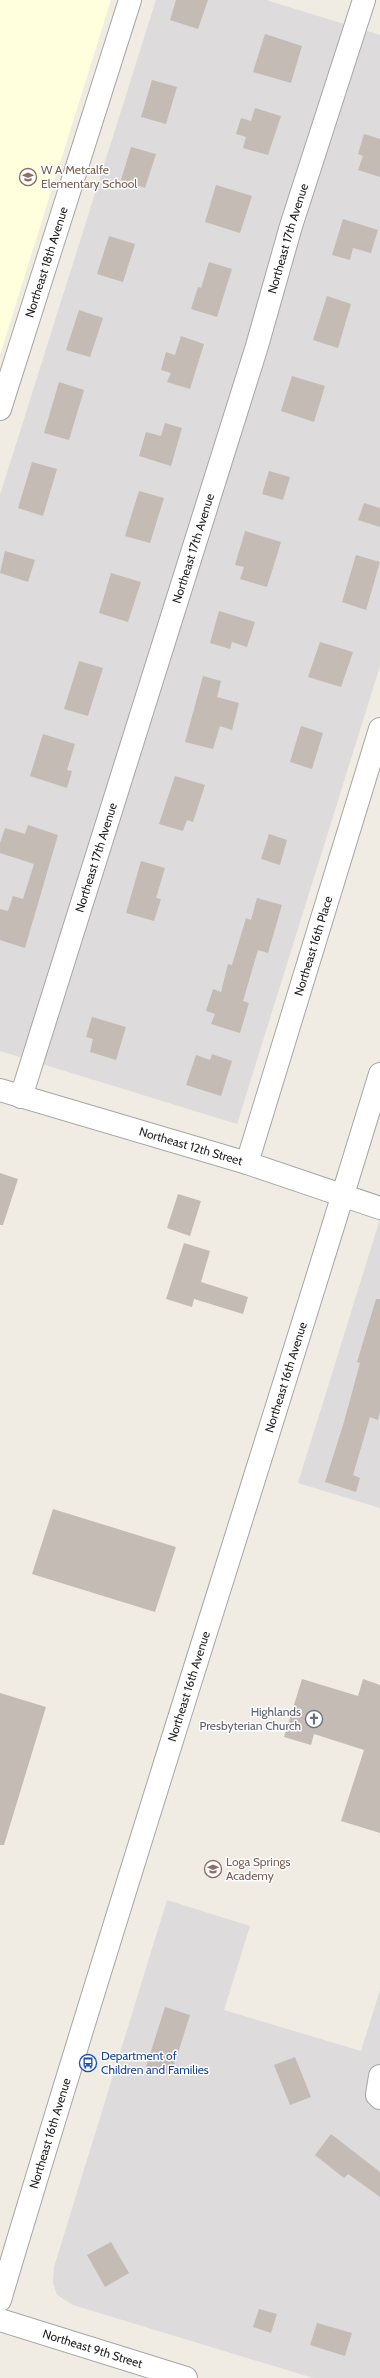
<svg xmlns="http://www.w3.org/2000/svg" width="380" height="2378" viewBox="0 0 380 2378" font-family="Cabin,sans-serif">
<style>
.residential{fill:#dddbdb}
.education{fill:#ffffde}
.building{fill:#c4bbb4}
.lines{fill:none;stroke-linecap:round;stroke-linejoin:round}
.minor-casing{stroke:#a6a6a6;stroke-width:24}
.minor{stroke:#fff;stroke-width:22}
.labels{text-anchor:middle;stroke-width:3;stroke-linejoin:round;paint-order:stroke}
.education-label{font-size:12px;fill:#785e54;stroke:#fff;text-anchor:start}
.street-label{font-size:12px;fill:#1f1f1f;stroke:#fff}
.worship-label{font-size:12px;fill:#5b616d;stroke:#fff;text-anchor:end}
.transit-label{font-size:12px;fill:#164399;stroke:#fff;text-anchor:start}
</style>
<rect width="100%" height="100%" fill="#f0ece4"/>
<g class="residential">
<path d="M156,0H266L380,35V666L237,1124L0,1051V495Z"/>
<path d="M380,1219V1508L298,1483Z"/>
<path d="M167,1900L250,1926L224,2010L361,2051L380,1990V2378H313L73,2305L57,2295L53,2283L54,2267Z"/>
</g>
<path class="education" d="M0,0H111L0,355Z"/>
<g class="building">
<path d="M176,0H208L198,29L170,20Z"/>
<path d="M265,34L302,46L291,83L253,72Z"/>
<path d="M152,80L177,87L166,124L141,117Z"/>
<path d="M255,108L281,116L268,155L243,148L246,137L236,134L241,118L251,121Z"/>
<path d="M364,134L380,139V177L358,170L363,156L358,154Z"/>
<path d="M131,147L156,154L145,188L121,180Z"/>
<path d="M216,185L252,196L240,233L205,222Z"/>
<path d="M343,219L378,230L371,253L353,248L350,260L332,255Z"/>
<path d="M109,236L135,244L123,282L97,274Z"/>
<path d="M209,262L232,269L217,317L191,309L198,287L201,288Z"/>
<path d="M327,296L351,304L338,348L313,340Z"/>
<path d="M79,310L103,318L90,357L66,350Z"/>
<path d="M181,336L204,344L190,389L167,382L171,373L161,370L166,352L175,355Z"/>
<path d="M292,376L325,386L314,422L281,411Z"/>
<path d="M59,382L84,390L69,440L44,433Z"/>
<path d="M165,423L182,428L171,466L139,456L146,432L161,436Z"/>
<path d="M32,462L57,469L43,516L18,508Z"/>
<path d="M269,471L290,477L283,500L262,494Z"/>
<path d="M139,491L164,498L150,543L125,536Z"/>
<path d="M364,503L380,508V527L358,520Z"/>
<path d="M245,531L281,542L267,587L240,579L244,567L235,565Z"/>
<path d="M5,551L35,560L28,582L0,573Z"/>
<path d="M356,555L380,562L366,610L342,602Z"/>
<path d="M111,573L141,582L128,622L99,613Z"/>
<path d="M219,611L255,622L247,647L232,642L230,649L210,643Z"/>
<path d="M320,642L353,652L341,687L308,677Z"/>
<path d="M79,661L103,668L88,716L64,709Z"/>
<path d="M203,676L221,681L217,697L239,703L232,730L220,726L213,749L185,742Z"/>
<path d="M301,726L323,733L312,769L290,762Z"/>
<path d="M43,734L75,744L67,770L72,771L67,788L30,776Z"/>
<path d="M175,776L205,785L193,822L187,820L183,831L159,824Z"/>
<path d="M28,825L58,835L25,948L0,940V909L8,911L13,896L23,899L34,864L0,853V843L5,828L25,834Z"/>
<path d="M269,834L287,840L280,865L261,859Z"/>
<path d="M141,861L165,868L156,898L161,899L154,921L126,913Z"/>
<path d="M257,898L282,905L268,953L258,950L243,1001L249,1003L240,1033L211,1024L215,1014L206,1011L213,989L221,992L228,964L232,965L246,918L251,920Z"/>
<path d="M92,1017L126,1027L116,1060L90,1052L93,1039L86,1037Z"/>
<path d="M212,1054L232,1061L221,1096L186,1085L196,1055L210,1060Z"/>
<path d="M0,1173L18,1179L3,1225H0Z"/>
<path d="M178,1194L201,1201L190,1236L167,1228Z"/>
<path d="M184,1243L210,1251L201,1282L248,1297L243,1314L194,1299L192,1307L166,1299Z"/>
<path d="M376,1299H380V1412L378,1420L370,1417L353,1475L360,1478L356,1492L325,1482L344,1422L360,1363L357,1362Z"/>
<path d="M53,1509L176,1547L155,1612L32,1574Z"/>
<path d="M302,1679L358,1696L363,1679L380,1685V1833L341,1821L364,1750L314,1734L311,1745L284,1737Z"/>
<path d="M0,1693L46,1707L4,1845H0Z"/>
<path d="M165,2007L190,2015L171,2075L146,2067Z"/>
<path d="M295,2057L311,2097L290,2105L274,2065Z"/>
<path d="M331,2134L380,2172V2197L348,2174L344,2178L315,2155Z"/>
<path d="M111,2242L129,2273L105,2287L87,2255Z"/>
<path d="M259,2309L277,2314L271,2333L253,2327Z"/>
<path d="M317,2323L352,2333L345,2356L310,2345Z"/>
</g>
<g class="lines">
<g class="minor-casing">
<g id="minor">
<path id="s1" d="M0,409L130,0"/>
<path id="s2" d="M0,1090L247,1163L380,1208"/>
<path id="s3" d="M21,1097L257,346L291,226L364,0"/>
<path id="s4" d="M247,1163L380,729"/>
<path d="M380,2076L377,2095L380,2098"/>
<path id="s5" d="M0,2300C122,1890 255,1483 380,1074"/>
<path id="s6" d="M0,2320L186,2378"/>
</g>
</g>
<use href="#minor" class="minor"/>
</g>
<defs>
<g id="school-ring" transform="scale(0.9)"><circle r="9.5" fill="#fff" stroke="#8d6e63" stroke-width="1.5"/><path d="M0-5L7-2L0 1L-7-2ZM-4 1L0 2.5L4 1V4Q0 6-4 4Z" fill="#8d6e63"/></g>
<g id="church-ring" transform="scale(0.9)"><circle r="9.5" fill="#fff" stroke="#6b7280" stroke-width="1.5"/><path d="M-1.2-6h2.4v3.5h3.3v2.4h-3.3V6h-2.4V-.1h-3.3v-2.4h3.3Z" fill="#6b7280"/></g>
<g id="bus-ring" transform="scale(0.9)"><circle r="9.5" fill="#fff" stroke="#1a4fb4" stroke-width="1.5"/><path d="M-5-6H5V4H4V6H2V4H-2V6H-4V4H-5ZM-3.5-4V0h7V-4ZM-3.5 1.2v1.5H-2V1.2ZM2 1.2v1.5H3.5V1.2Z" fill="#1a4fb4"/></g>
</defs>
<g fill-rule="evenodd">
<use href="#school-ring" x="28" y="177"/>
<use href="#church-ring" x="314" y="1719"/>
<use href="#school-ring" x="213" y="1869"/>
<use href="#bus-ring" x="88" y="2063"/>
</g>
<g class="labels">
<g class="education-label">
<text x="41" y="174">W A Metcalfe<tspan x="41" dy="14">Elementary School</tspan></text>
<text x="226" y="1866">Loga Springs<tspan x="226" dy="14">Academy</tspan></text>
</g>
<g class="street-label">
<text dy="4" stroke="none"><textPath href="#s3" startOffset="899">Northeast 17th Avenue</textPath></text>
<text dy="4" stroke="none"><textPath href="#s1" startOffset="154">Northeast 18th Avenue</textPath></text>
<text dy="4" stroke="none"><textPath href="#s3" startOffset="575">Northeast 17th Avenue</textPath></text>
<text dy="4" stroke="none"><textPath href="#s3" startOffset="251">Northeast 17th Avenue</textPath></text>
<text dy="4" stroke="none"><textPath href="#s4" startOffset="227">Northeast 16th Place</textPath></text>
<text dy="4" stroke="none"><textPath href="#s2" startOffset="199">Northeast 12th Street</textPath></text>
<text dy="4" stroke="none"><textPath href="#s5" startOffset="966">Northeast 16th Avenue</textPath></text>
<text dy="4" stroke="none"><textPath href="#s5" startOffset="642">Northeast 16th Avenue</textPath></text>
<text dy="4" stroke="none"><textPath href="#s5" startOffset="174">Northeast 16th Avenue</textPath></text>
<text dy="4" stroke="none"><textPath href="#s6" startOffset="97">Northeast 9th Street</textPath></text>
</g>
<g class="worship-label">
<text x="301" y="1716">Highlands<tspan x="301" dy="14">Presbyterian Church</tspan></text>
</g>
<g class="transit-label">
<text x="101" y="2060">Department of<tspan x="101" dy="14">Children and Families</tspan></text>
</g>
</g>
</svg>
